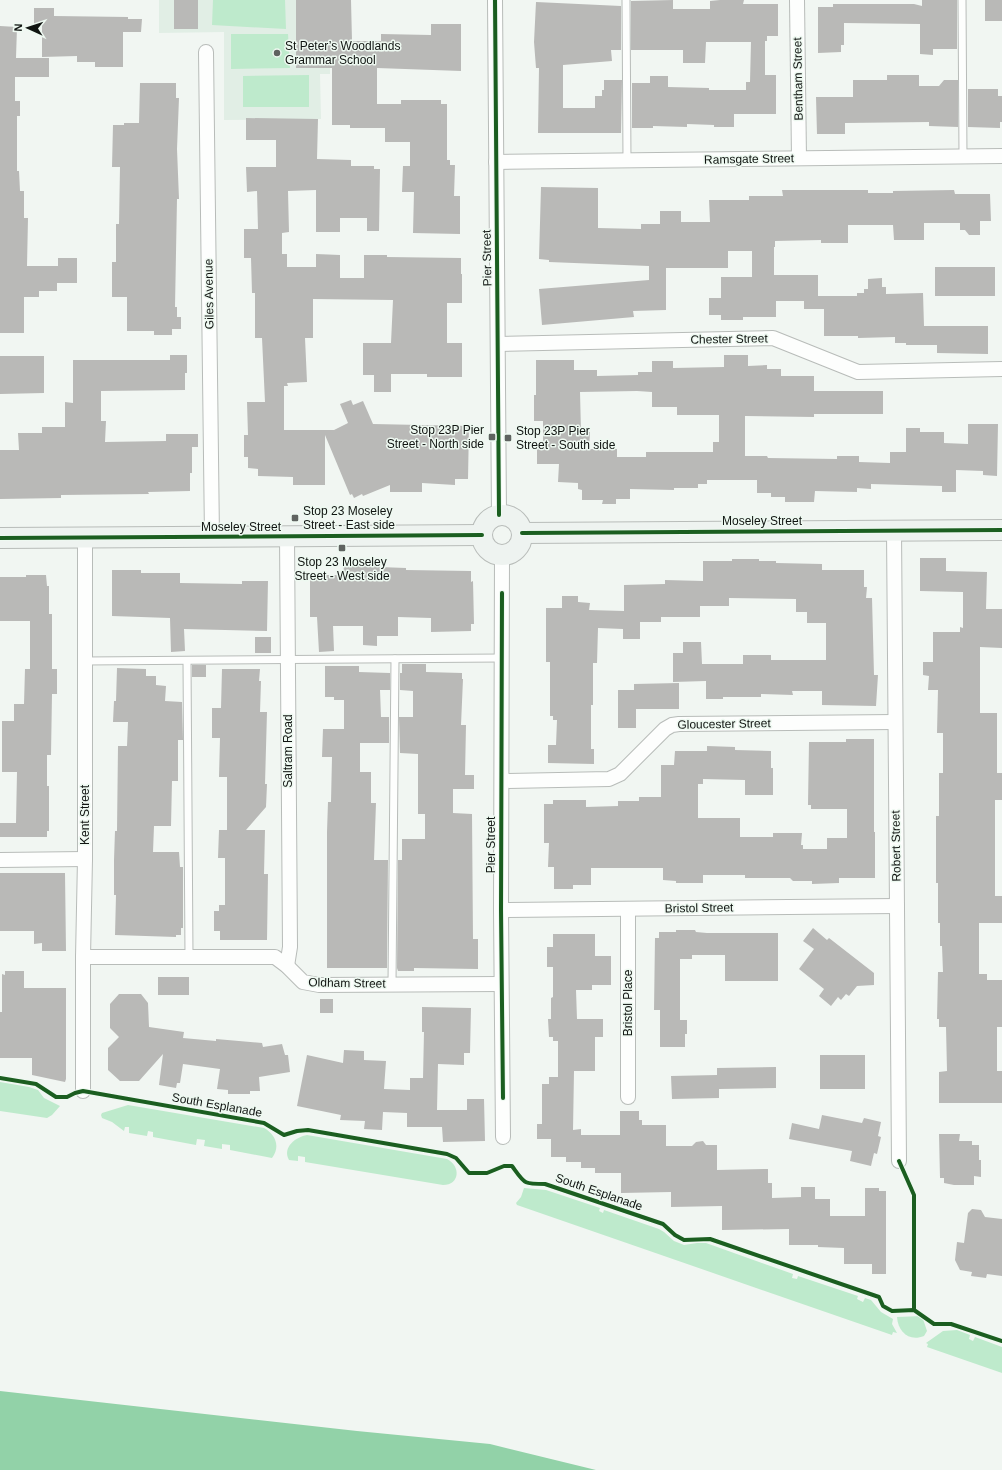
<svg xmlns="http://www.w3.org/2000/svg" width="1002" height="1470" viewBox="0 0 1002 1470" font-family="Arial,sans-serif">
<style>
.built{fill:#e1eee5}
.green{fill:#beeacc}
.water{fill:#92d2a8}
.building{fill:#b9b9b7;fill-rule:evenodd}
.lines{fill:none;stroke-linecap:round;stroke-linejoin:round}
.lane-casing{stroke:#b8bcb9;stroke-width:9}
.street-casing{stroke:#b8bcb9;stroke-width:16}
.secondary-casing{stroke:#b8bcb9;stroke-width:22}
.lane{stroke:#fdfefd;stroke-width:7}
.street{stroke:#fdfefd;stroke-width:14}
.secondary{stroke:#eef3f0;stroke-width:20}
.cycleway-casing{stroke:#eef9f1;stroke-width:6}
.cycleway{stroke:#1b5e20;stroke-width:4}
.poi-dot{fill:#5f6360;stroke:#eef9f1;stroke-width:1.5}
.labels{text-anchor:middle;stroke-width:3;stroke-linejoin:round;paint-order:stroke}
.poi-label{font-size:12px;fill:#101411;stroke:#eef9f1;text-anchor:start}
.street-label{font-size:12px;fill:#101411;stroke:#eef9f1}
</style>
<rect width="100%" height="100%" fill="#f1f6f2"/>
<path class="built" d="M159,0H330V74H320L321,119L224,120V32L159,33Z"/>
<g class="green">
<path d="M213,0H285L286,29L212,25Z"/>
<path d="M231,34H288L290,68L231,69Z"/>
<path d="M309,75V107H243V76Z"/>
<path d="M0,1082L29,1087L38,1090L44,1098L60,1106L52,1115L47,1118L0,1111Z"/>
<path d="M128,1105L264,1128C275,1134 281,1146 272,1158L230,1150V1145L222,1144V1149L204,1146L205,1140L197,1139L196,1145L153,1137V1132L148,1131L147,1136L129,1133V1127H125L124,1131L112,1122L102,1118L101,1115L102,1113Z"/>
<path d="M307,1135L447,1159C461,1166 460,1185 443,1185L305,1162V1157L298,1156V1161L289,1160C282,1147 296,1137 307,1135Z"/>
<path d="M524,1188L546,1190L600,1208L599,1211L603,1213L604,1210L659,1229L664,1232L674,1241L684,1245L697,1243H706L793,1274L792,1278L797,1279L798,1276L858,1296L857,1299L863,1302L865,1298L871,1300L881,1312L893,1319L892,1324L897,1333L893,1332L892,1335L517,1205L516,1203L521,1197Z"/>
<path d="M922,1316L927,1331L924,1336C909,1342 898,1332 897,1317Z"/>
<path d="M957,1330L970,1335L969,1339L973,1341L975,1337L1002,1347V1373L927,1347L928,1344L926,1343L943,1331Z"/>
</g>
<path class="water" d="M0,1391L357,1431L490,1444L596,1470H0Z"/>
<g class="building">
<rect x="174" y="0" width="24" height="29"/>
<path d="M296,0H351L352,41H381V34L431,35V24H461V71L377,68V104H401V100H441V104H447V160H450V165H455L454,196H460V234L413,233L414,192H402L403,166H410V142H385V128H350V125H332V68H296Z"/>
<path d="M673,0V9H710V1L720,0H744L743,4H778V36H767V41H765V75H776V114H734V127H714V125L687,124V127L653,126V128H632V83H650V76H668V87L709,88V90H746V82H750L751,42H706L705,63H683V50H631V1Z"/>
<path d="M922,0H957V49H933V55L920,54V24L844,23V45H841V52L818,53V7H833V4H914L922,6Z"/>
<rect x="985" y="0" width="17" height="21"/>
<path d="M536,2L621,6V50H611L612,61L563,65V108H595V96H602V90H604V80H622L621,133H538L539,68H536L534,42Z"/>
<path d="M34,8H54V16L128,17V19H142L141,32H123V67H95V62H77V56L42,57V25H34Z"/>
<path d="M0,26L17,27L16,58H49V77H15V101H20V116H17V171H19L20,191H24V218H28L27,266H58V258H77V283H57V291H39V297H24V333H0Z"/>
<path d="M887,75H919V86H939L944,80H958V127L929,126V122L845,123V134H817L816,97H853V80H887Z"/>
<path d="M140,83H176V98H179L177,149L179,199H177L175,307H177V317H181V329H172V335H154V331H127V297H112V262H116V224H119L120,167H112L113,125H124V123H139Z"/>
<path d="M968,89H998V96H1002V122H1000V128L968,127Z"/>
<path d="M246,118L318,119L317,159L351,160V166H374V169H380L379,231H367V218H340V232H316V190L288,191L289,232L282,233V254H287V267H316V254L340,255V278H364V255H387V257L461,258V274H462V303H447V343H462V377H427V374H391V392H374V375H363V343H391L393,300L313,299V338H305L307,382L287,383L288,386H284V430H334L348,423L340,404L351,400L353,405L363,401L373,424L469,426L468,479H455V485L422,483V492H390V485L363,496L362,494L354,498L352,494L350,495L325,435V485H293V477L258,476V469L248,468V457H244V435H248L247,402H265L262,338H255V293H252L251,258H244V229H258L257,191L247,192L246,167H276V140H246Z"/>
<path d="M541,187L598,188V228L641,229V224H660V211H681V222H710L709,200H749V196H783L782,190H868V193H893V191L954,190L955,194H990L991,221H980V235H969L965,230H960V223H924V240H894L893,225H848V243H821V240L775,241V247H774V275H818V296H857V293H864V289H868V279L882,278V287H886V294L923,293L924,326H988V354L937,353V345H906V343H895V337L858,338V336H824V309H804V301H776V317H743V320H721V315H709V298H721V277H752V251H728V268H666V310L633,311L634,317L542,325L539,289L649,280V266L549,262V260L539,259Z"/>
<rect x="935" y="267" width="60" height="29"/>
<path d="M170,355H187V373H185V390L101,391V421H106L105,442L166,441V434H198V447H192V473H190V491L148,492L149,494L61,495V498L0,499V450H19L18,433H42V427H65V402L73,403V360H170Z"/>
<path d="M724,355H748V366L767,365V369H781V376H814V391H883V414H814V417L745,416V456H767L768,458L837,459V456H859V462L890,463V452H906V428H920V432H944V443L968,444V424H998L997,476L983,475V471L956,470V492H942V486L871,484V489L857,488V492L815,491L814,502H785V497H771V493H757V480H707V484H698V488H674V490L630,489V499H616V504H602L603,500H582V490L578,489V483L558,482L559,464H537V445H543V421H534V395H536V360H574V370H597V376L638,375V372H652V361H673V368L724,367ZM637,391L652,392V407H677V415H719V442H713V452H646V457H617V449H589L590,432H581L580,392Z"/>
<path d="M0,356H44V393L0,394Z"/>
<path d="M920,558H946V571L987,572L986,609H1002V648L980,647V713H997V773H1002V800H995V896H1002V923H979V974H987V980H1002V1027H997V1071H1002V1103H939V1072L947,1071L946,1027H939V1019H937L938,972H943L942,946H940V923H938V883H936V816H939V773H943V733H937L938,690H928L929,676L923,675V662H933V632H960V627L963,628V592L920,591Z"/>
<path d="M732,559H759V561H776V563L822,564V570H864V587H867L866,598H872L874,675H878L876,706L822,705V691H792L793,695L761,694V697H723V699H706V681L673,682V653H683V642H701L702,664H743V655H771V660H826V623H807V612H796V599L729,598V606H700V617H661V622H640V639H623V629L598,628L597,663H593V705H591V749H594V764L548,763V745H556L557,720H553V716H550V662H546V608H562V596H578V602L590,603L589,610L624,611V585L665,584V580L703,581V561H732Z"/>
<path d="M379,565V567L406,568V570L471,571V582L473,581L474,624H471V631L431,632V618L398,617V636H377V646L363,645V626H333L334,651L319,652L317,617H310V575H343L344,566Z"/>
<path d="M112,570H141V573H180V583L242,584V581H268L267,631L184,629L185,651L171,652L170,618L112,616Z"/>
<path d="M26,575H46L47,586H49V614H52V669H57V694H52L51,755H47V786H49V831H47V837H0V823H16L17,772H2V721H14V704H24L25,669H30V621H0V577H26Z"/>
<rect x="255" y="637" width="16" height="16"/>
<path d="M402,664H426V672L462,673V679H463L461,725H466L465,775H474V789H453V813L472,814L473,939H478V969L414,968V971H398L397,968L398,860H402V839H425V814H418V754L400,753L399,717H413V691L400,690V673H402Z"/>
<rect x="192" y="665" width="14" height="12"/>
<path d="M325,666H359V672L390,673V690H380L381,717H389V743H360V772H371V803H376L374,860H388L387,968H327V832L328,802H331L332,757H322L323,729H344V700H334V697H325Z"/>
<path d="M117,668L146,669V676H156V685L166,686L165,701L182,702L183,740H178V781H172L171,826H154L153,852H179L180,867H183V928H181V935H176V937L115,935L116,895H114V860L115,831H117L118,746H127L128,722H113L114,701H116Z"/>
<path d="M222,669H260L259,681H261L260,712H267L265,784H267L266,807L246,830H265L264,874H268L267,940H220V931H214V911H219V905H225V858H218L219,830H227V777H219L220,738H212V708H221Z"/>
<path d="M679,683V709H636V728H618V690H634V684Z"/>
<path d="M846,739H874V832H875V878H839V883L812,884V881H793L790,878H745V875H703V883H676V881L663,880V868H591V885H573V889H554V867H548L549,843H544V804H553V800H586V807L618,806V801H639V797H661V765H674L675,751H707V746L735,747V750L771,751V768H773V795H745V780L703,779V784H698V818H740V837H773V833H802L801,845H803V849H827V838H847V809H811V805H808L809,742H846Z"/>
<path d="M0,873H65L66,951H42V943L34,944V931H0Z"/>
<path d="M813,928L827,940L829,938L874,973V985L857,986L849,996L846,994L841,1000L838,997L831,1006L819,996L824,989L799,969L814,949L803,941Z"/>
<path d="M676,930H695L696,932L707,933H778V981H725V955H692V959H680V1020H687V1034H685V1047H660V1010H654L655,938H659V932H676Z"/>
<path d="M553,934H595V956H611V985H592V990H576L577,1019H603V1037H595V1071H574L573,1130L581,1129V1135H620V1111H639V1120H642V1125H666V1146H692L696,1142L703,1141L706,1145H717V1170L768,1169V1183H772V1198L801,1197V1187H815V1199H830V1216H865V1188H879V1191H886V1274H872V1264H844V1248L818,1247V1245H789V1229L722,1230V1206L671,1207V1192L621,1193V1173H595V1168H581V1162H566V1157H551V1139H537V1124H542V1084H549V1077H558V1041H553V1037H549L548,1019H551V998L553,997V967H547V947H553Z"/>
<path d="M5,971H24V988H66V1079L65,1082L32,1075V1058H0V1012H2V974L5,975Z"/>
<rect x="158" y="977" width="31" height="18"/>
<path d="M119,994H141L148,1003L149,1027L184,1032L183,1038L216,1041V1039L262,1043L263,1047L282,1044L285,1055H288L290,1072L259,1077L260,1091H250V1094H228V1090L217,1089L220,1069L183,1064L180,1083H177L176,1088L159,1085L163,1054L139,1081H120L108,1070V1048L119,1037L110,1028V1004Z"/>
<rect x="320" y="999" width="13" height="14"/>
<path d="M422,1007L471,1008L470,1053H464V1065L438,1064L437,1110H467V1099H484L485,1141L443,1142L442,1127H407V1113L383,1112L382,1130L364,1129L365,1121L340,1120L341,1115L297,1106L307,1055L343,1063L344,1050L364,1051V1060L386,1061L384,1089L410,1090V1078H423L424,1032H422Z"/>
<rect x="820" y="1055" width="45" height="34"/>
<path d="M776,1067V1088L719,1089V1098L672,1099L671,1076L717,1075V1068Z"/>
<path d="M822,1115L862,1123L864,1118L881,1122L878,1136L881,1137L877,1154L874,1153L871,1166L850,1161L852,1151L789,1139L792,1123L819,1129Z"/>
<path d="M939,1134H960L959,1141H972V1145H979V1160H981V1177L974,1176V1185H954L944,1183V1178H940Z"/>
<path d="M972,1209L981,1210L985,1217L1002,1219V1276L987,1274L986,1278L971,1276L972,1272L960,1270L955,1260L957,1242L964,1243L968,1213Z"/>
</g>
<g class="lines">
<g class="lane-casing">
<g id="lane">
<path d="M626,0L627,160"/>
<path d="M962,0L963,156"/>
<path d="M85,661L502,658"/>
<path d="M187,661L189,956"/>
<path d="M392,983L395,659"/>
</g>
</g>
<g class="street-casing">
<g id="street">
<path d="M495,0L499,515"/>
<path d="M797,0L799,158"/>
<path d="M206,52L212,537"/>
<path d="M496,162L1002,156"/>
<path d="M498,344L773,338L858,372L1002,369"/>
<path d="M894,530L899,1161"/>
<path d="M287,536L290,947L287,966"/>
<path d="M502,554L501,910L503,1137"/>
<path d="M502,781L609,779L620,774L665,729L672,725L679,724L895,722"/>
<path d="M0,860L85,859"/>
<path d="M501,910L897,906"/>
<path d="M83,957H275L287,966L303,982L319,985L501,984"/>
<path d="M83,1091V957L85,859V538"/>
<path d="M628,1097V909"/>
</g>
</g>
<g class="secondary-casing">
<g id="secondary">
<circle cx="502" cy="535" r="20"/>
<path d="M522,533L1002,530"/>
<path d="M0,538L482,535"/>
</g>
</g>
<use href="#lane" class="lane"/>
<use href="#street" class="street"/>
<use href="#secondary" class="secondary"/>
<g class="cycleway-casing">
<g id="cycleway">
<path d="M495,0L499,515"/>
<path d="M522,533L1002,530"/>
<path d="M0,538L482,535"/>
<path d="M502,593L501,910L503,1098"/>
<path d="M0,1078L36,1084L56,1097H67L75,1093L83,1091L264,1123L284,1135L297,1131L308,1130L447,1154L456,1158L469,1173H487L504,1166H512C525,1184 523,1184 545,1184L663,1224L675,1235L684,1240L710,1239L879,1297L883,1306L892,1311L914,1310L934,1324H951L1002,1341"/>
<path d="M899,1161L914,1195V1310"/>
</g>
</g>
<use href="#cycleway" class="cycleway"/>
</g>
<g class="poi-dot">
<circle cx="277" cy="53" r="4"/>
<rect x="488" y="433" width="8" height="8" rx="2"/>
<rect x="504" y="434" width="8" height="8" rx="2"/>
<rect x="291" y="514" width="8" height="8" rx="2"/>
<rect x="338" y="544" width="8" height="8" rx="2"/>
</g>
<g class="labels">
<g class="poi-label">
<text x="285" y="50">St Peter’s Woodlands<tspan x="285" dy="14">Grammar School</tspan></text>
<text x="484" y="434" text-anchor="end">Stop 23P Pier<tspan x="484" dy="14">Street - North side</tspan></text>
<text x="516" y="435">Stop 23P Pier<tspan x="516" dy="14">Street - South side</tspan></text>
<text x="303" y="515">Stop 23 Moseley<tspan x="303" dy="14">Street - East side</tspan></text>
<text x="342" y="566" text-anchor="middle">Stop 23 Moseley<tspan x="342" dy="14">Street - West side</tspan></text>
</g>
<g class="street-label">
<text transform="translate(798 79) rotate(-91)" y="4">Bentham Street</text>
<text transform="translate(749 159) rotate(-1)" y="4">Ramsgate Street</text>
<text transform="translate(487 258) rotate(-91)" y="4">Pier Street</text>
<text transform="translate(209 294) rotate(-91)" y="4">Giles Avenue</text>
<text transform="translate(729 339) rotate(-1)" y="4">Chester Street</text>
<text x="762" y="525">Moseley Street</text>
<text x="241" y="531">Moseley Street</text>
<text transform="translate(724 724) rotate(-1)" y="4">Gloucester Street</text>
<text transform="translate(288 751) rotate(-90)" y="4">Saltram Road</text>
<text transform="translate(85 815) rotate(-90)" y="4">Kent Street</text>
<text transform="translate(491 845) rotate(-90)" y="4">Pier Street</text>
<text transform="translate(896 846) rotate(-91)" y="4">Robert Street</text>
<text transform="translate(699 908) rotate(-1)" y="4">Bristol Street</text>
<text transform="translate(347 983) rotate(1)" y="4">Oldham Street</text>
<text transform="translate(628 1003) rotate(-90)" y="4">Bristol Place</text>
<text transform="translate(217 1105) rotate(10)" y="4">South Esplanade</text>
<text transform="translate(599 1192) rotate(19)" y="4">South Esplanade</text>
</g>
</g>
<g transform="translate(28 28) rotate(273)" stroke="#eef9f1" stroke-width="3" paint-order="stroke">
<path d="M0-3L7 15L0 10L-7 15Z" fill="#101411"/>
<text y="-6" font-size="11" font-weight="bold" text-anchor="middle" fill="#101411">N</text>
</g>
</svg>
